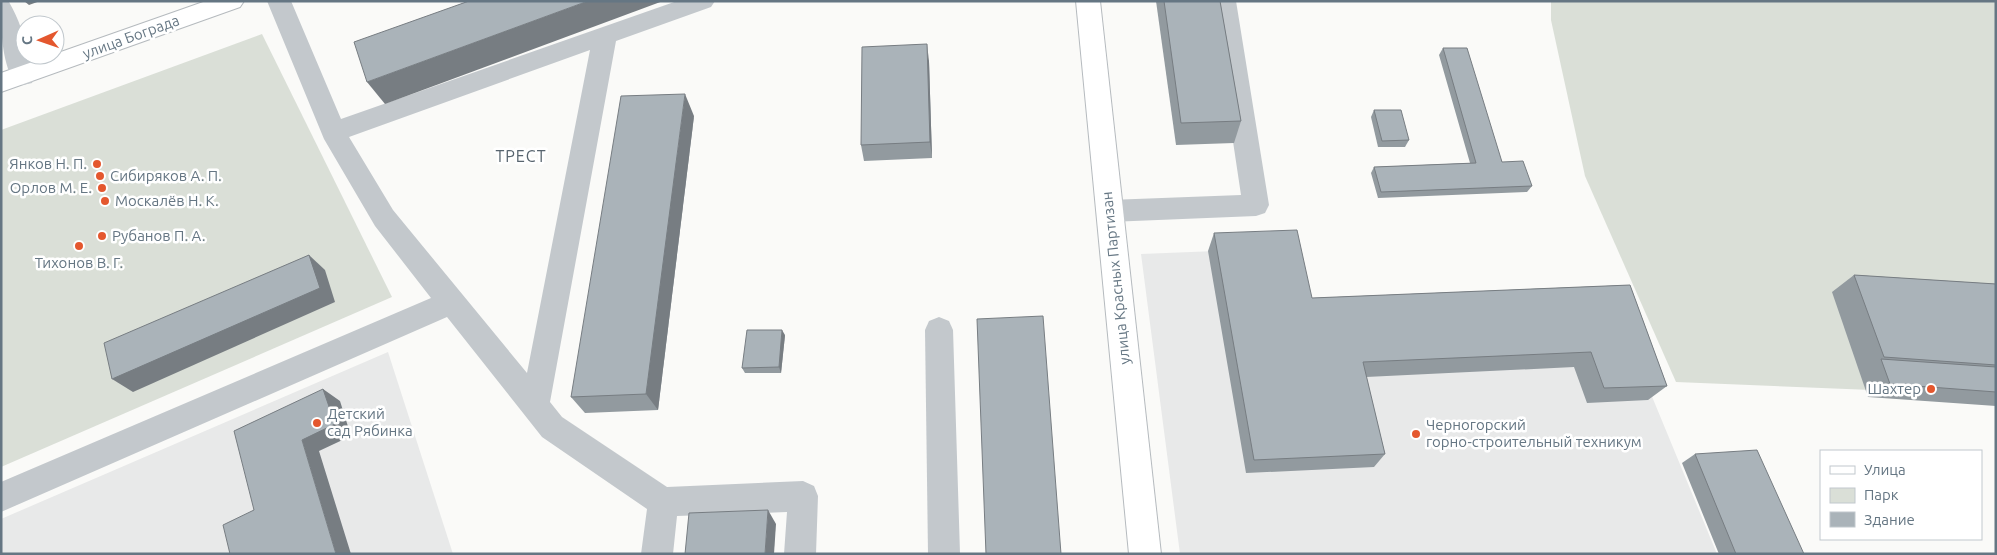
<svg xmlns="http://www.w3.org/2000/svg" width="1997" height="555" viewBox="0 0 1997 555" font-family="Ubuntu,sans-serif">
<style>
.built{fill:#e8e9e9}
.green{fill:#dadfd7}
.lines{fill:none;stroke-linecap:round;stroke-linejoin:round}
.major-casing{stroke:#b5babe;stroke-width:2}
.minor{fill:#c3c8cc;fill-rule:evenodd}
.major{fill:#fff;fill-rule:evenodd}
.wall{fill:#929a9f}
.shaded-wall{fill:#777d82}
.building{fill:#aab3b9;stroke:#777d82}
.poi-dot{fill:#e4572e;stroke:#fff;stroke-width:2}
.labels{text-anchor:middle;stroke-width:5;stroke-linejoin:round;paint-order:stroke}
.street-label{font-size:15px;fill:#657683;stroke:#fff}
.poi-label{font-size:15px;fill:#657683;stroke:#fff;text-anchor:start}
.neighbourhood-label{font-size:16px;letter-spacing:1px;fill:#57646e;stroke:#fff}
</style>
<rect width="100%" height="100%" fill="#fafaf8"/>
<g class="built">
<path d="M1289,248L1303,314L1613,302L1717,554H1180L1141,254Z"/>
<path d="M388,352L453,554H1V519Z"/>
</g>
<g class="green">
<path d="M1551,1H1996V395L1676,382L1585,176L1551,20Z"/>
<path d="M262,34L392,297L1,467V130Z"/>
</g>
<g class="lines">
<g class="major-casing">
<g id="major">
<path d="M206,1H244L240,7L1,92V73Z"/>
<path d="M1076,1H1100L1161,554H1129Z"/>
</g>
</g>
<g class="minor">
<path d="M1,1L9,2C19,20 25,34 25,55H30L35,76L32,83L23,85L14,83C1,58 1,29 1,1Z"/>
<path d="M267,1H291L341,119L677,1H715L711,7L616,41L550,402L562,417L667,487L803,481L814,486L818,496L816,554H784L787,512L677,516L673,554H641L647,509L542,437L447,317L1,512V482L431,298L375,226L324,139ZM590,50L527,373L393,210L349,137Z"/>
<path d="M1212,1H1236L1269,205L1265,213L1256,216L1109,222L1100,219L1096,211L1100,203L1109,200L1241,195Z"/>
<path d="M939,317L949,321L953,330L960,554H928L925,330L929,321Z"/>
</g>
<use href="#major" class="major"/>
</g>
<g class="wall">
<path d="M1156,1H1220L1241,121L1234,143L1176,145Z"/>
<path d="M1443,48L1502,162L1532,186L1527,192L1378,198L1371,173L1374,167L1470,163L1439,55Z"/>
<path d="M929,61L932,158L864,161L861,145Z"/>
<path d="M1374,110L1409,140L1405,147H1378L1371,117Z"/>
<path d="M694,116L658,410L585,413L571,397Z"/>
<path d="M1214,233L1312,298L1630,285L1667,386L1648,400L1587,403L1574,367L1366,377L1385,454L1374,467L1246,473L1208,251Z"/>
<path d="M1854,275L1996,284V406L1868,397L1832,292Z"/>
<path d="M785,335L781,373H745L742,368Z"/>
<path d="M1695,454L1804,554H1719L1682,463Z"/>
</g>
<g class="shaded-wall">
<path d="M24,1H40L29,5Z"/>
<path d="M588,1H663L385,104L367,82Z"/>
<path d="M927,44L929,61L932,158L930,142Z"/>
<path d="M685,94L694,116L658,410L646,394Z"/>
<path d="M309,255L325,270L335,302L133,392L112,379Z"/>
<path d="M782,330L785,335L781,373L779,367Z"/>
<path d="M323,389L340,401L351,436L319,451L351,554H336L302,440Z"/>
<path d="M768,510L776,524L774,554H765Z"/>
</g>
<g class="building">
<path d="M469,1H588L367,82L354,42Z"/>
<path d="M1164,1H1220L1241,121L1181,123Z"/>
<path d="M927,44L930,142L861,145L862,47Z"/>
<path d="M1443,48H1467L1502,162L1523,161L1532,186L1381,192L1374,167L1476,163Z"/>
<path d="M685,94L646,394L571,397L621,96Z"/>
<path d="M1374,110H1401L1409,140L1382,141Z"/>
<path d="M1297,230L1312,298L1630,285L1667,386L1604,388L1591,352L1363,362L1385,454L1254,460L1214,233Z"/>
<path d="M309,255L320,288L112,379L104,343Z"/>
<path d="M1854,275L1996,284V365L1884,357Z"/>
<path d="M1043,316L1061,554H986L977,319Z"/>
<path d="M747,330H782L779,367L742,368Z"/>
<path d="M1881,359L1996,367V392L1890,384Z"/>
<path d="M323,389L335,424L302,440L336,554H230L223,525L254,510L234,431Z"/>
<path d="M1757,450L1804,554H1736L1695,454Z"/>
<path d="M768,510L765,554H685L689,513Z"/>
</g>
<g class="poi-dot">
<circle cx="97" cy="164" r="5"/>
<circle cx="100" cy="176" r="5"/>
<circle cx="102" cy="188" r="5"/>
<circle cx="105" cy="201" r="5"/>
<circle cx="102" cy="236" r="5"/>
<circle cx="79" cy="246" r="5"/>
<circle cx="1931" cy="389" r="5"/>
<circle cx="317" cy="423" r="5"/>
<circle cx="1416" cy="434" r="5"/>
</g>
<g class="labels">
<g class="street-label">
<text transform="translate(131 37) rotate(-20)" y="5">улица Бограда</text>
<text transform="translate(1116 278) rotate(-96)" y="5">улица Красных Партизан</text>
</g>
<g class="poi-label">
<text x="87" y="169" text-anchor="end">Янков Н. П.</text>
<text x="110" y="181">Сибиряков А. П.</text>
<text x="92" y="193" text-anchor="end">Орлов М. Е.</text>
<text x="115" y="206">Москалёв Н. К.</text>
<text x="112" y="241">Рубанов П. А.</text>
<text x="79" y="268" text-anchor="middle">Тихонов В. Г.</text>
<text x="1921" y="394" text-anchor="end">Шахтер</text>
<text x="327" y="419">Детский<tspan x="327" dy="17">сад Рябинка</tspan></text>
<text x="1426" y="430">Черногорский<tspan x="1426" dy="17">горно-строительный техникум</tspan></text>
</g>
<g class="neighbourhood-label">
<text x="521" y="162">ТРЕСТ</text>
</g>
</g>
<rect width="1997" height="555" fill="none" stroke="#657683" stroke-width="5"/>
<rect x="1820" y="450" width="162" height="90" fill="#ffffff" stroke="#c1c8cd"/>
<rect x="1830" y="466" width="25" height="8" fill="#ffffff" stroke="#c1c8cd"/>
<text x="1864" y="475" font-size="15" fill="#657683">Улица</text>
<rect x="1830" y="488" width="25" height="15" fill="#dadfd7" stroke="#c1c8cd"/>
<text x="1864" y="500" font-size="15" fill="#657683">Парк</text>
<rect x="1830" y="512" width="25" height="15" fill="#aab3b9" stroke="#c1c8cd"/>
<text x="1864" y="525" font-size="15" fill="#657683">Здание</text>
<g transform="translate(40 40) rotate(268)"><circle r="24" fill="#ffffff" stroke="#c1c8cd"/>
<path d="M0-4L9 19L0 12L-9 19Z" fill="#e4572e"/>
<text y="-8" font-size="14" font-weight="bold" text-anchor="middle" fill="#657683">С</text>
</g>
</svg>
